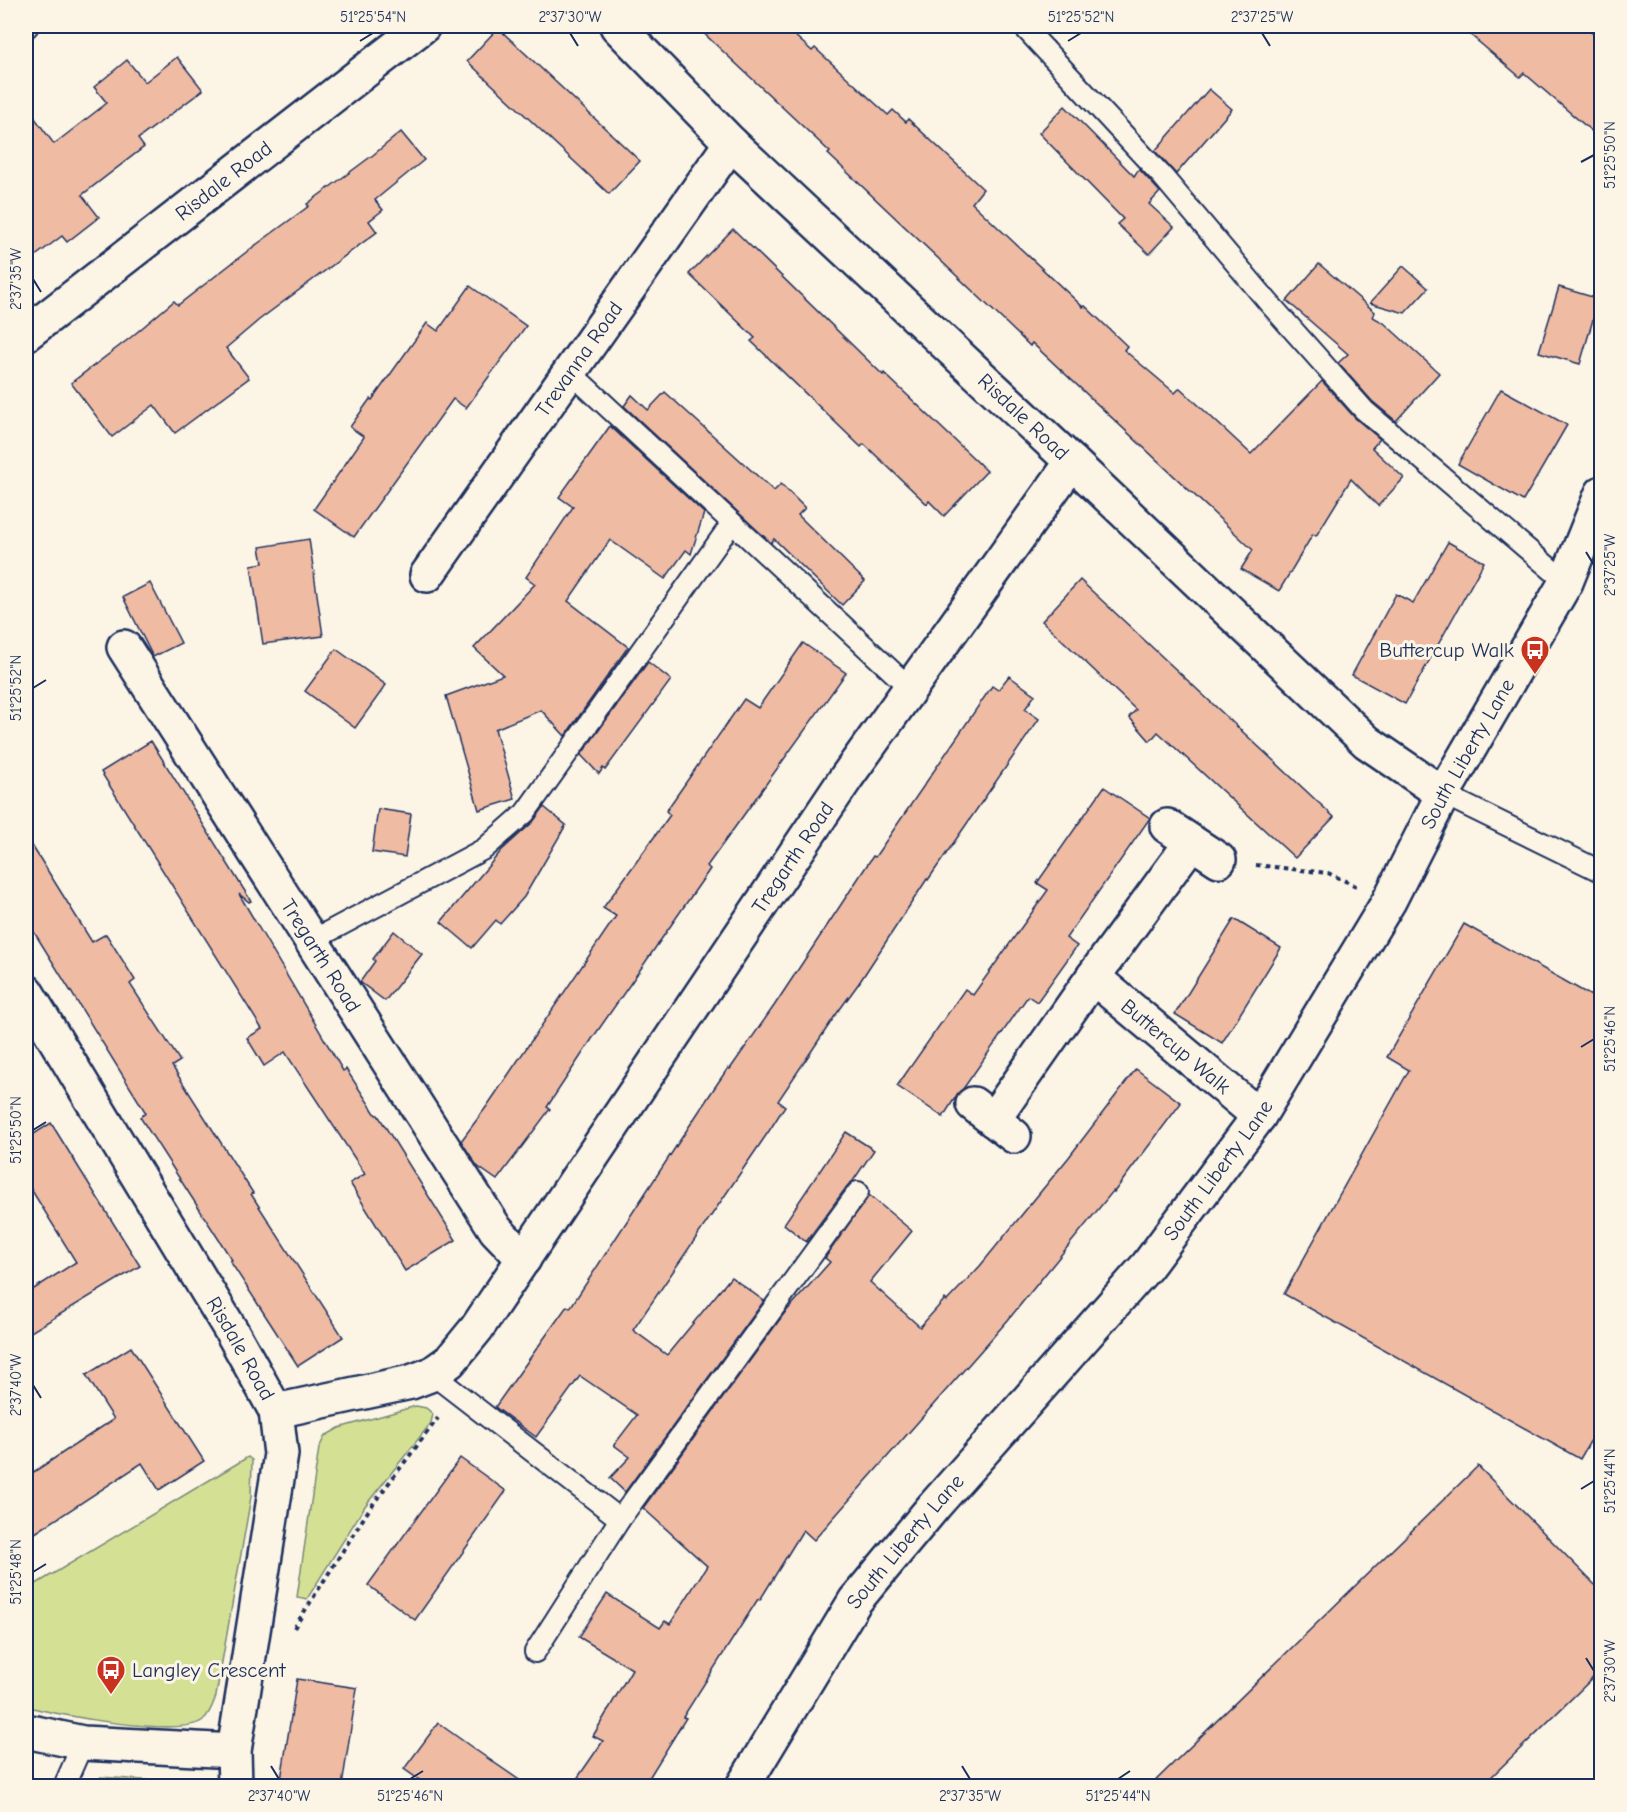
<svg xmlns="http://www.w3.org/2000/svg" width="1627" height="1812" viewBox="0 0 1627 1812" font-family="'Comic Neue',sans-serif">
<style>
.green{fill:#d4e194;stroke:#788879;stroke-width:1.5}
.building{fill:#f0bba3;stroke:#1b2f5e;stroke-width:1.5}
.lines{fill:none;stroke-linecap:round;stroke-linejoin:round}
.lane-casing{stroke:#1b2f5e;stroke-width:24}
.street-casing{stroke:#1b2f5e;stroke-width:38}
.path{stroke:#1b2f5e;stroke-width:4;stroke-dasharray:4.5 4.5;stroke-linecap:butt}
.lane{stroke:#fcf5e5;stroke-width:20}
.street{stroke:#fcf5e5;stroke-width:33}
.ticks{fill:none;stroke:#1b2f5e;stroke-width:2}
.labels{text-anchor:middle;stroke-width:6;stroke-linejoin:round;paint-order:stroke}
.street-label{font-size:21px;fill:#1b2f5e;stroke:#fcf5e5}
.poi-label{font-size:21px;fill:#1b2f5e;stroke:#fcf5e5;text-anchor:end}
.neatline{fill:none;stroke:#1b2f5e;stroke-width:2}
.ticks-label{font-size:15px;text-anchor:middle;fill:#1b2f5e}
</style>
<rect width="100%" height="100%" fill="#fcf5e5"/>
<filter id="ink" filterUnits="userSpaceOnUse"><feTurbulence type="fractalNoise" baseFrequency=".0167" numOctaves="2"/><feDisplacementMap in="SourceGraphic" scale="12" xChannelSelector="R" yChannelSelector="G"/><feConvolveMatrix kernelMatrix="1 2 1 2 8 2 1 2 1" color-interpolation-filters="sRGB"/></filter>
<g filter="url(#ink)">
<g class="green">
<path d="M416,1406L426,1408L433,1414L431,1423L365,1506L307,1599L297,1597L319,1448L325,1436L339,1428Z"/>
<path d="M248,1457L252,1460L251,1497L216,1696C213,1704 210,1714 203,1720C180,1738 55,1715 26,1706V1590Z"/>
<path d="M100,1777L158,1781L185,1780L193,1786H114Z"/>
</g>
<g class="building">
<path d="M696,26H784L812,51L815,48L888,115L893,110L906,122L908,119L983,189L972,203L1083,307L1085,306L1127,346L1124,350L1175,393L1180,388L1251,454L1322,381L1355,418L1380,439L1372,448L1404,478L1378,506L1351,479L1316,536L1313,534L1279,591L1241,569L1253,550L1032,343L1030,346L979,297L828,154L830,152Z"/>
<path d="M1460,26H1584L1599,39L1596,43L1602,48V140L1524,73L1520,77Z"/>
<path d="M498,28L640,161L609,194L467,61Z"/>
<path d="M177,57L203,90L138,139L144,147L82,195L99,217L67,242L62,236L26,263V106L54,144L107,103L94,87L127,60L145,82Z"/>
<path d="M1209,89L1232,109L1176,174L1155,151Z"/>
<path d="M1065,106L1134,176L1139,169L1160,192L1149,204L1174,227L1149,254L1117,224L1123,219L1039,133Z"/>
<path d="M401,132L424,160L375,200L383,210L369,221L377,232L259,320L226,348L249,378L175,433L154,405L112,437L71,383L130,338L174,301L178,305L249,250L309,206L307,204L373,155Z"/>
<path d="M733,229L883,375L884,373L987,471L944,516L929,501L927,504L864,444L861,447L751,341L755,338L689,274Z"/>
<path d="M1319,264L1375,312L1373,317L1384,323L1439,373L1396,421L1372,401L1338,363L1348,354L1287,301Z"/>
<path d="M1403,266L1428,288L1405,313L1370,303Z"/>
<path d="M470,286L526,326L466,408L453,399L354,537L314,509L364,437L350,427L370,399L372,400L427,323L438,331Z"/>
<path d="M1559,287L1599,299L1580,364L1539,352Z"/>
<path d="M1501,389L1567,425L1523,501L1458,464Z"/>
<path d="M665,392L774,491L781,484L805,508L798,515L865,581L842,605L774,539L771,543L624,406L632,395L648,410Z"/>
<path d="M610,426L704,513L691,554L686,550L665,579L610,540L568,601L628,647L565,736L541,710L495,729L515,799L479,810L446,696L503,675L474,648L535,584L526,577L573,507L559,497Z"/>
<path d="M309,539L323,636L263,644L251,565L263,563L260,547Z"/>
<path d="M1448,542L1484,562L1405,704L1352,675L1396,594L1413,603Z"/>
<path d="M1080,580L1334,817L1295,858L1158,732L1150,741L1129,717L1136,710L1042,621Z"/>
<path d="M150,583L181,643L153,657L123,597Z"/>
<path d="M803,643L846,673L707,866L710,869L592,1039L547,1107L550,1109L497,1180L477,1166L461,1141L487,1106L616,916L603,908L670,815L666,811L744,699L758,708Z"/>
<path d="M336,649L386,685L355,728L305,691Z"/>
<path d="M648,662L671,680L605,770L603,768L599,774L581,755Z"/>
<path d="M1009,676L1035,695L1025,709L1039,719L928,880L927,879L859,983L835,1016L778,1101L785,1106L769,1131L633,1330L667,1355L731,1277L764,1301L625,1492L610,1478L630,1457L614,1445L637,1415L580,1376L536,1437L495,1407L567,1306L570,1308L713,1090L728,1068L730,1069L774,1006L873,856L875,857L992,686L998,690Z"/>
<path d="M151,741L251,901L249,902L239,894L343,1071L346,1069L376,1115H378L456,1240L405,1271L350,1183L365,1174L285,1052L264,1066L247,1038L262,1029L101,772Z"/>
<path d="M1104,787L1150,818L1066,938L1077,946L1037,1002L1028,996L963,1089L958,1093L943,1117L897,1086L965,989L973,995L1048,890L1037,883Z"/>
<path d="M544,807L566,825L524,897L500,924L496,920L472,948L441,922L502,850L533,822Z"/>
<path d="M378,809L411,814L405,857L372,852Z"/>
<path d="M26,836L92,942L106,934L135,980L130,984L180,1061L172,1066L253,1193L251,1194L343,1337L298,1366L230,1261L232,1260L140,1117L146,1113L26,919Z"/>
<path d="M1234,919L1281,948L1222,1043L1175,1014Z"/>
<path d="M1464,924L1602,1002V1421L1580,1459L1284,1294L1409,1070L1387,1057Z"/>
<path d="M394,931L422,954L385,1001L360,982L375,961L373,959Z"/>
<path d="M1136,1069L1181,1103L1114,1192L1113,1191L1008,1320L814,1540L803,1530L760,1600L758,1599L683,1717L686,1718L644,1786H572L603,1741L593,1736L632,1669L579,1637L607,1594L660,1628L665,1621L670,1624L707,1566L643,1508L783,1315L830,1262L825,1258L869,1195L912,1231L870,1282L920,1327L945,1299L947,1301L980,1266L1069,1157Z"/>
<path d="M51,1123L140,1266L26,1335V1294L76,1262L26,1181V1139Z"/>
<path d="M846,1132L874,1150L853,1181L848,1185L806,1242L784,1224Z"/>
<path d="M131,1347L204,1461L159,1490L142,1463L26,1539V1477L114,1419L86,1375Z"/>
<path d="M460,1458L506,1491L415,1620L368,1585Z"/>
<path d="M1478,1466L1602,1592V1669L1482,1786H1150Z"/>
<path d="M297,1679L357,1688L342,1786H280Z"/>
<path d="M438,1723L480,1753L528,1786H428L404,1769Z"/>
</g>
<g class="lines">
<g class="lane-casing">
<g id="lane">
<path d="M1023,26L1163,177L1269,303L1364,410L1566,582"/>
<path d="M26,28L28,26"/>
<path d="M570,372L910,688"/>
<path d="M1443,794L1602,872"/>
<path d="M311,941L484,849L525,813L732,523"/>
<path d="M432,1374L620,1519"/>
<path d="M535,1652L620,1519L858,1192"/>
<path d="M64,1786L83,1743"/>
</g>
</g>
<g class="street-casing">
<g id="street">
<path id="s1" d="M617,26L731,143L1072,462L1367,742L1443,794"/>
<path id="s2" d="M26,334L423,26"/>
<path id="s3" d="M427,575L731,143"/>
<path id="s4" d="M124,647L496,1230L524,1259"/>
<path d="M1167,826L1219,860"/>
<path id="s5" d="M1093,977L1259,1116"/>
<path id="s6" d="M26,991L232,1332L276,1411L281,1454L234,1751L235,1786"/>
<path d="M973,1104L1014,1136"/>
<path d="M993,1120L1093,977L1191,843"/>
<path id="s7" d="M276,1411L411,1382L432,1374L450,1361L477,1328L846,778L1072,462"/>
<path d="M26,1731L83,1743L234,1751"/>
<path id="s8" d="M743,1786L855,1601L935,1505L1147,1266L1259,1116L1389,901L1443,794L1566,582L1602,493"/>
</g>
</g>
<g class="path">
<path d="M1256,865L1328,873L1356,886"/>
<path d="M294,1628L370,1508L438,1418"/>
</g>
<use href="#lane" class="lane"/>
<use href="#street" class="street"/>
</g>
</g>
<path class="ticks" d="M570,33L578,46M1262,33L1270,46M360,41L373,33M1068,41L1081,33M1581,162L1594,155M33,279L41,292M1586,552L1594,565M33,688L46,680M1581,1047L1594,1039M33,1130L46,1122M33,1385L41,1398M1581,1489L1594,1481M33,1572L46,1564M1586,1658L1594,1671M271,1766L279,1779M962,1766L970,1779M410,1779L423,1771M1118,1779L1130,1771"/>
<defs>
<g id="bus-pin" transform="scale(1.5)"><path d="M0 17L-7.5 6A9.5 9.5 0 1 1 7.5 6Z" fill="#c8321e" stroke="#fcf5e5"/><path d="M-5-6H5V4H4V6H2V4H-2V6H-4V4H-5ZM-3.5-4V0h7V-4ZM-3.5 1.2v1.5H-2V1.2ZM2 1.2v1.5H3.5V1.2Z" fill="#fff"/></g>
</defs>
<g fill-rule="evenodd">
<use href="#bus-pin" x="1535" y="650"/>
<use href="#bus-pin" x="111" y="1670"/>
</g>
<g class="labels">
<g class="street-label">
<text dy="7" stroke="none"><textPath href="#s2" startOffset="250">Risdale Road</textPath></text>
<text dy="7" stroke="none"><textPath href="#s3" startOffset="264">Trevanna Road</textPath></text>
<text dy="7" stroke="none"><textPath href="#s1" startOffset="564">Risdale Road</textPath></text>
<text dy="7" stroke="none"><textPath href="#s8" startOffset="1266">South Liberty Lane</textPath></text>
<text dy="7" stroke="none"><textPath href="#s7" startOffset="792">Tregarth Road</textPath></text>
<text dy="7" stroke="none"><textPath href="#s4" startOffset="366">Tregarth Road</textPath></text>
<text dy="7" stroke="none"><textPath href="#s5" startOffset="108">Buttercup Walk</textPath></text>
<text dy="7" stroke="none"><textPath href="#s8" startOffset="780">South Liberty Lane</textPath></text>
<text dy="7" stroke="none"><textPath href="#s6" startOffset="417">Risdale Road</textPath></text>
<text dy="7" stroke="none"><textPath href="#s8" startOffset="294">South Liberty Lane</textPath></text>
</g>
<g class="poi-label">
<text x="1514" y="657">Buttercup Walk</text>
<text x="132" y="1677" text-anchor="start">Langley Crescent</text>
</g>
</g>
<rect width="1627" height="1812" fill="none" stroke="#fcf5e5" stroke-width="66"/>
<rect x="33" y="33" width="1561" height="1746" class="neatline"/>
<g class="ticks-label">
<text x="373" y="22">51°25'54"N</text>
<text x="570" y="22">2°37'30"W</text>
<text x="1081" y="22">51°25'52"N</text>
<text x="1262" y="22">2°37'25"W</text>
<text transform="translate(1610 155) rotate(-90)" y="5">51°25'50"N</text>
<text transform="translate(16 279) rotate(-90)" y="5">2°37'35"W</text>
<text transform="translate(1610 565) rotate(-90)" y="5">2°37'25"W</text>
<text transform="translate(16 688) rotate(-90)" y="5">51°25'52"N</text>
<text transform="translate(1610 1039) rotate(-90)" y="5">51°25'46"N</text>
<text transform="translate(16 1130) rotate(-90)" y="5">51°25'50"N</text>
<text transform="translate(16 1385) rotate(-90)" y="5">2°37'40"W</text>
<text transform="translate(1610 1481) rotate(-90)" y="5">51°25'44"N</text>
<text transform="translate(16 1572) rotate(-90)" y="5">51°25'48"N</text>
<text transform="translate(1610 1671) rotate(-90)" y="5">2°37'30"W</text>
<text x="279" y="1801">2°37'40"W</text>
<text x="410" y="1801">51°25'46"N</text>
<text x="970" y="1801">2°37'35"W</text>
<text x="1118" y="1801">51°25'44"N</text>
</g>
</svg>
